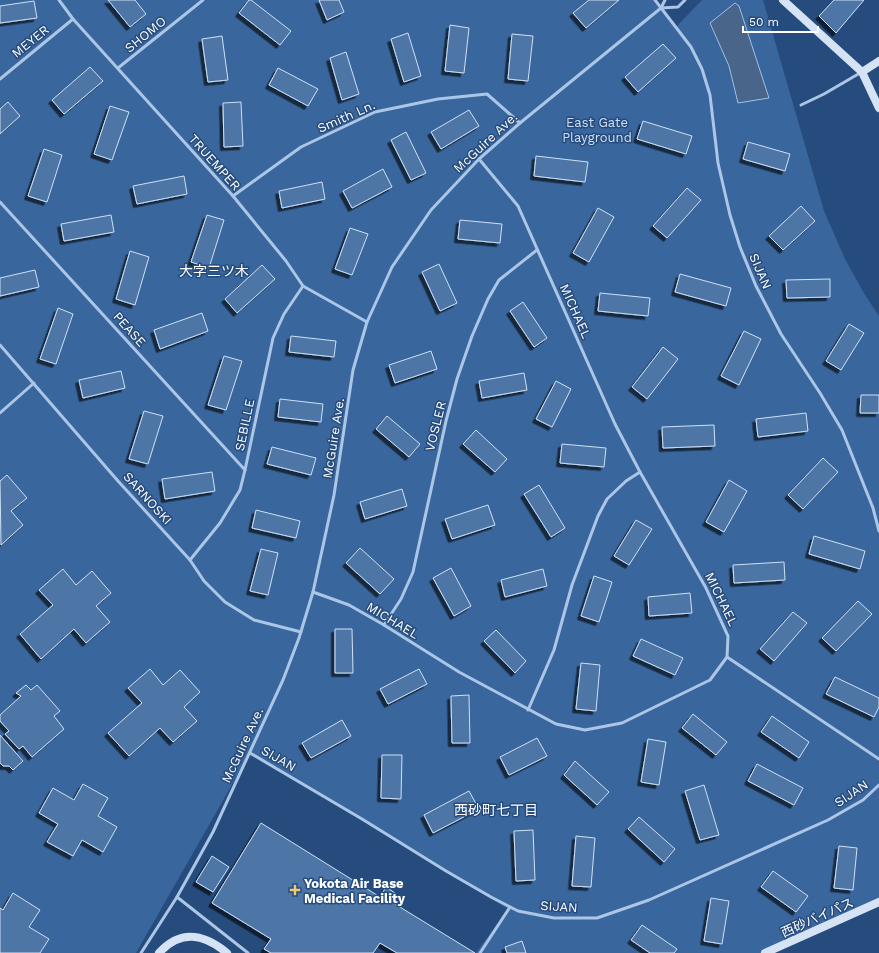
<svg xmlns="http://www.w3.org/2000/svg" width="879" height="953" viewBox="0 0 879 953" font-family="'Work Sans','Noto Sans JP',sans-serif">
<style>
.green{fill:#39669c}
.water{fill:#49668a;stroke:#a0c0e6}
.building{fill:#4e76a7;stroke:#cee0f5;filter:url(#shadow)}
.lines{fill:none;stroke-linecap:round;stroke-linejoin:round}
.lane{stroke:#abc6e6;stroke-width:3}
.secondary{stroke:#d5e3f5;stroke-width:8}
.poi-dot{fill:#efca70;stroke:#264c7e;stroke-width:1.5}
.labels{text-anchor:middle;stroke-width:3;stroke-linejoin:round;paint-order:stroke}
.street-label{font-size:13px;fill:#fff;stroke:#264c7e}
.park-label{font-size:13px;fill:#cee0f5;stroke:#264c7e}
.poi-label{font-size:13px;font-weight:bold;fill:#fff;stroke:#264c7e;text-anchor:start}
.neighbourhood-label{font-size:14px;fill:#fff;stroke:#264c7e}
</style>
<defs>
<filter id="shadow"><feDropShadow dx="-3.5" dy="3.5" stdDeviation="0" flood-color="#0009"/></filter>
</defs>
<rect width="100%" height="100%" fill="#264c7e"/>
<path class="green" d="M0,0H655L676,27L702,0H763L824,211L845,259L865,295L879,316V902L765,953H476L508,909L250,753L136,953H0Z"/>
<path class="water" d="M735,3L739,6L769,98L738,103L729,66L710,23Z"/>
<g class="building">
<path d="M108,0H135L146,14L130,27Z"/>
<path d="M249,0H251L291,31L280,45L239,13Z"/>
<path d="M319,0H339L344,12L327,20Z"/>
<path d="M589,0H619L586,28L573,13Z"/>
<path d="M834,0H864L836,33L819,16Z"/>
<path d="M34,1L37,18L0,23V6Z"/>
<path d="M450,25L469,28L464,73L445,71Z"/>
<path d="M408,33L421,76L404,82L391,39Z"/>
<path d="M512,34L533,36L528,81L508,79Z"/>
<path d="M222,36L228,80L208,82L202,39Z"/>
<path d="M663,44L676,58L638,92L625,77Z"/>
<path d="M346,52L359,94L342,100L330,58Z"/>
<path d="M90,67L103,81L64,114L52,100Z"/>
<path d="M278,68L318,89L308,106L269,85Z"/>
<path d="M8,102L20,116L0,134V109Z"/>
<path d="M241,102L243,146L224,147L223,103Z"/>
<path d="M110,106L129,112L112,160L94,154Z"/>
<path d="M469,110L479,126L441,149L431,132Z"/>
<path d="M643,121L692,136L686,154L637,139Z"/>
<path d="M406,132L426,173L411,180L391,140Z"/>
<path d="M748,142L790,154L785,171L743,159Z"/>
<path d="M44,149L62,155L47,202L28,196Z"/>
<path d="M536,156L588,162L585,182L534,176Z"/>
<path d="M383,169L392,187L352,208L343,191Z"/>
<path d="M184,176L187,194L137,204L133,186Z"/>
<path d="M322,182L325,199L282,208L279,191Z"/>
<path d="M687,188L701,200L667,238L653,226Z"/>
<path d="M801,206L815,221L783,250L769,236Z"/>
<path d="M598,208L614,217L589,262L573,253Z"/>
<path d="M111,215L114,232L64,241L61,224Z"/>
<path d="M207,215L224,220L209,268L191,262Z"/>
<path d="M460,220L502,224L500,243L458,239Z"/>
<path d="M350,228L368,234L352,275L335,269Z"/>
<path d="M130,251L149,257L135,305L116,299Z"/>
<path d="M439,264L457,303L440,311L422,272Z"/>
<path d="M262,265L275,279L237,313L225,299Z"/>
<path d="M35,270L39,287L0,296V278Z"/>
<path d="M680,274L731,288L726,306L675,292Z"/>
<path d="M830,279V297L787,298L786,280Z"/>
<path d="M600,293L650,298L648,316L598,311Z"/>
<path d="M523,302L547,338L534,347L510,311Z"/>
<path d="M58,308L73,314L56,364L40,359Z"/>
<path d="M202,313L208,331L160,349L154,330Z"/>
<path d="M849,324L864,333L841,370L826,361Z"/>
<path d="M744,331L761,339L739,385L721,376Z"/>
<path d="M291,336L336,341L334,357L289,352Z"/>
<path d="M663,347L678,359L647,399L632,387Z"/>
<path d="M431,351L437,369L395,383L389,365Z"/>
<path d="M224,356L242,361L226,410L208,405Z"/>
<path d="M121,371L125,388L83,398L79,380Z"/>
<path d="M524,373L527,390L482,398L479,381Z"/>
<path d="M556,381L571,389L552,427L536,419Z"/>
<path d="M861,395H879V413H860Z"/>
<path d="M280,399L323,404L321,422L278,417Z"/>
<path d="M144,411L163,416L148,464L129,459Z"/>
<path d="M806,413L808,431L758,437L756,419Z"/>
<path d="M387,416L420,444L409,457L376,429Z"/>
<path d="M714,425L715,446L663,448L662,427Z"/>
<path d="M476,430L507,459L495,472L463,444Z"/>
<path d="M562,444L606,448L604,467L560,463Z"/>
<path d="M272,447L316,458L311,475L267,464Z"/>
<path d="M823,458L838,472L803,509L788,495Z"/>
<path d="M212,472L215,491L165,499L162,479Z"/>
<path d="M7,475L27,498L11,511L23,525L1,545L0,481Z"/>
<path d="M729,480L747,491L724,532L706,522Z"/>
<path d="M539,485L565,528L551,537L524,494Z"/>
<path d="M402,489L407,506L365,519L360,502Z"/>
<path d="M488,505L495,525L452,539L445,519Z"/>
<path d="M256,510L300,521L296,538L252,528Z"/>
<path d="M636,520L652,529L629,565L614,556Z"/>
<path d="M814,536L865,551L860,569L809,554Z"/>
<path d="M360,548L394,579L380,594L346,563Z"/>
<path d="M261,549L278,553L268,595L250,591Z"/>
<path d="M784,562L785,580L734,583L733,565Z"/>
<path d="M451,568L471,606L454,616L433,578Z"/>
<path d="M63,569L76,585L92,571L111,593L96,606L110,622L86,643L74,629L41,659L20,634L53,605L39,590Z"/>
<path d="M543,569L547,586L505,597L501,580Z"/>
<path d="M594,576L612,582L599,622L581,616Z"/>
<path d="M690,593L692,613L649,616L648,597Z"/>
<path d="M858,601L872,614L836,651L822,638Z"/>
<path d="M793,612L807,623L774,661L760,649Z"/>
<path d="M335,629H352L353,673H335Z"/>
<path d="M496,630L526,661L515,673L484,641Z"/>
<path d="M641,639L683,658L675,675L633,656Z"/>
<path d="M581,663L600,665L596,711L576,709Z"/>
<path d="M150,669L163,685L180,670L200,692L184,707L197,721L173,742L160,728L129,756L108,733L142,703L128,688Z"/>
<path d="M419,669L427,684L388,704L380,689Z"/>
<path d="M835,677L879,698V707L874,717L826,694Z"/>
<path d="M26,685L31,690L37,685L60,711L54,716L64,729L32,757L23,746L19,749L5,734L9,731L0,721V715L20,697L21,696L16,693Z"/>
<path d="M469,695L470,743H452L451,696Z"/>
<path d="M693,714L727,742L716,755L682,728Z"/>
<path d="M772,716L809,742L799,758L761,732Z"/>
<path d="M342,720L351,736L311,758L302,743Z"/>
<path d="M0,735L23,761L13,770L9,766H3L0,763Z"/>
<path d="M537,738L547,756L509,775L500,757Z"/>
<path d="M648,739L666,742L659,785L641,782Z"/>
<path d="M382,755H402L401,799L381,798Z"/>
<path d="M575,761L609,792L597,805L564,775Z"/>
<path d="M757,764L803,788L794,805L748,781Z"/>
<path d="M83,784L108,798L98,816L117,827L103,852L82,840L73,856L47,842L58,824L39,813L53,788L74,800Z"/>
<path d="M704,785L719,835L700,840L685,791Z"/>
<path d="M469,791L479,809L433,833L424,815Z"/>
<path d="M639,817L675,849L664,862L628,829Z"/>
<path d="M261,823L380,897L386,887L395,893L390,901L475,953H397L380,943L373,953H271L264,949L271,939L212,903Z"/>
<path d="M533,830L535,880L516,881L514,831Z"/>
<path d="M576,836L595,838L591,887L572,886Z"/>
<path d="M839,846L857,848L853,890L834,888Z"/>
<path d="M212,856L229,867L213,892L196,882Z"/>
<path d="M773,871L808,896L796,912L761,887Z"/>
<path d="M13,893L40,910L29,927L49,939L40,953H0V908L3,910Z"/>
<path d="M711,898L729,901L722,944L704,941Z"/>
<path d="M642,925L677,949L674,953H650L631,940Z"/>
<path d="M522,941L526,953H507L505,947Z"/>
</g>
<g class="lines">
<g class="lane">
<path d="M59,0L73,19L233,196L286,261L303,286L367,322"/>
<path d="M655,0L691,47L702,69L710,95L718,163L730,215L740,247L756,286L781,334L820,393L842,430L873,508L879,531"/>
<path d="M661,8L678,7L685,0"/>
<path d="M118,68L203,0"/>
<path d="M0,79L73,19"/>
<path d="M801,105L824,94L860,73"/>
<path d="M233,196L301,147L375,112L438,99L487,94L520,123"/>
<path d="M0,202L245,470"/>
<path d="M0,345L118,481L190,560L204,581L225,602L254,620L301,632"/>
<path d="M0,413L34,383"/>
<path d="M190,560L220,523L240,490L245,470L273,338L284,314L303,286"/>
<path d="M313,592L349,605L384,625L459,672L556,724L585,730L622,723L710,680L727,657L728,636L706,588L640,472L615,424L518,206L479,159"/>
<path d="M384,625L401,599L413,572L446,421L457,379L472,336L488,299L499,280L537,250"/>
<path d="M727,657L879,759"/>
<path d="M528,710L554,650L572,585L598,516L607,499L626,481L640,472"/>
<path d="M250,753L362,819L446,871L491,897L518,911L554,918H597L649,900L828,820L863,800L879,785"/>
<path d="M177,897L248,953"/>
<path d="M141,953L177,897L213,832L283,680L299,638L313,592L334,495L353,370L367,322L392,267L431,210L479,159L520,123L661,8L665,0"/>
<path d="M480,953L510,907"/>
</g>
<g class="secondary">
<path d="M783,0L862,72L879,108"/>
<path d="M862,72L879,61"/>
<path d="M159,953C181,929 204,934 227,953"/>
<path d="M765,953L879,902"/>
</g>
</g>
<path class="poi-dot" d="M293 884h4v4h4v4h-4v4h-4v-4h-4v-4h4z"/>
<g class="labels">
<g class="street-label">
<text transform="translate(145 34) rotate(-39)" y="5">SHOMO</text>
<text transform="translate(30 41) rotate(-39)" y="5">MEYER</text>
<text transform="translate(346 116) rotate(-24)" y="5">Smith Ln.</text>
<text transform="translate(485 142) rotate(-43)" y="5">McGuire Ave.</text>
<text transform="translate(215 162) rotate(48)" y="5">TRUEMPER</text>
<text transform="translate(761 271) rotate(67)" y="5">SIJAN</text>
<text transform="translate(576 311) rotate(66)" y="5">MICHAEL</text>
<text transform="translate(130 329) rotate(48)" y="5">PEASE</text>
<text transform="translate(244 425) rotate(-78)" y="5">SEBILLE</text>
<text transform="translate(435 426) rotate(-76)" y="5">VOSLER</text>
<text transform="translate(333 438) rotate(-81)" y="5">McGuire Ave.</text>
<text transform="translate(148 498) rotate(48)" y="5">SARNOSKI</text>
<text transform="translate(722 599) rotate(64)" y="5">MICHAEL</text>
<text transform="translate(393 620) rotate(31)" y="5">MICHAEL</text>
<text transform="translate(242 745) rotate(-65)" y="5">McGuire Ave.</text>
<text transform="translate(279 758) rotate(30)" y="5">SIJAN</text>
<text transform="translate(851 793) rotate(-34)" y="5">SIJAN</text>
<text transform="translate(559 906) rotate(4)" y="5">SIJAN</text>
<text transform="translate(817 917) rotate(-24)" y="5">西砂バイパス</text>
</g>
<g class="park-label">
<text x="597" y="127">East Gate<tspan x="597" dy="15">Playground</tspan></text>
</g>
<g class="poi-label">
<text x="304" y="888">Yokota Air Base<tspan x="304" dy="15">Medical Facility</tspan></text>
</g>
<g class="neighbourhood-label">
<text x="214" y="276">大字三ツ木</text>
<text x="496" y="815">西砂町七丁目</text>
</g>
</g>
<path d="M743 26v6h75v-6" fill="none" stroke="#ffffff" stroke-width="2"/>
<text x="749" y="26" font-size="12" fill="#ffffff" stroke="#264c7e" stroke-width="3" paint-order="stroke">50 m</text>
</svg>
